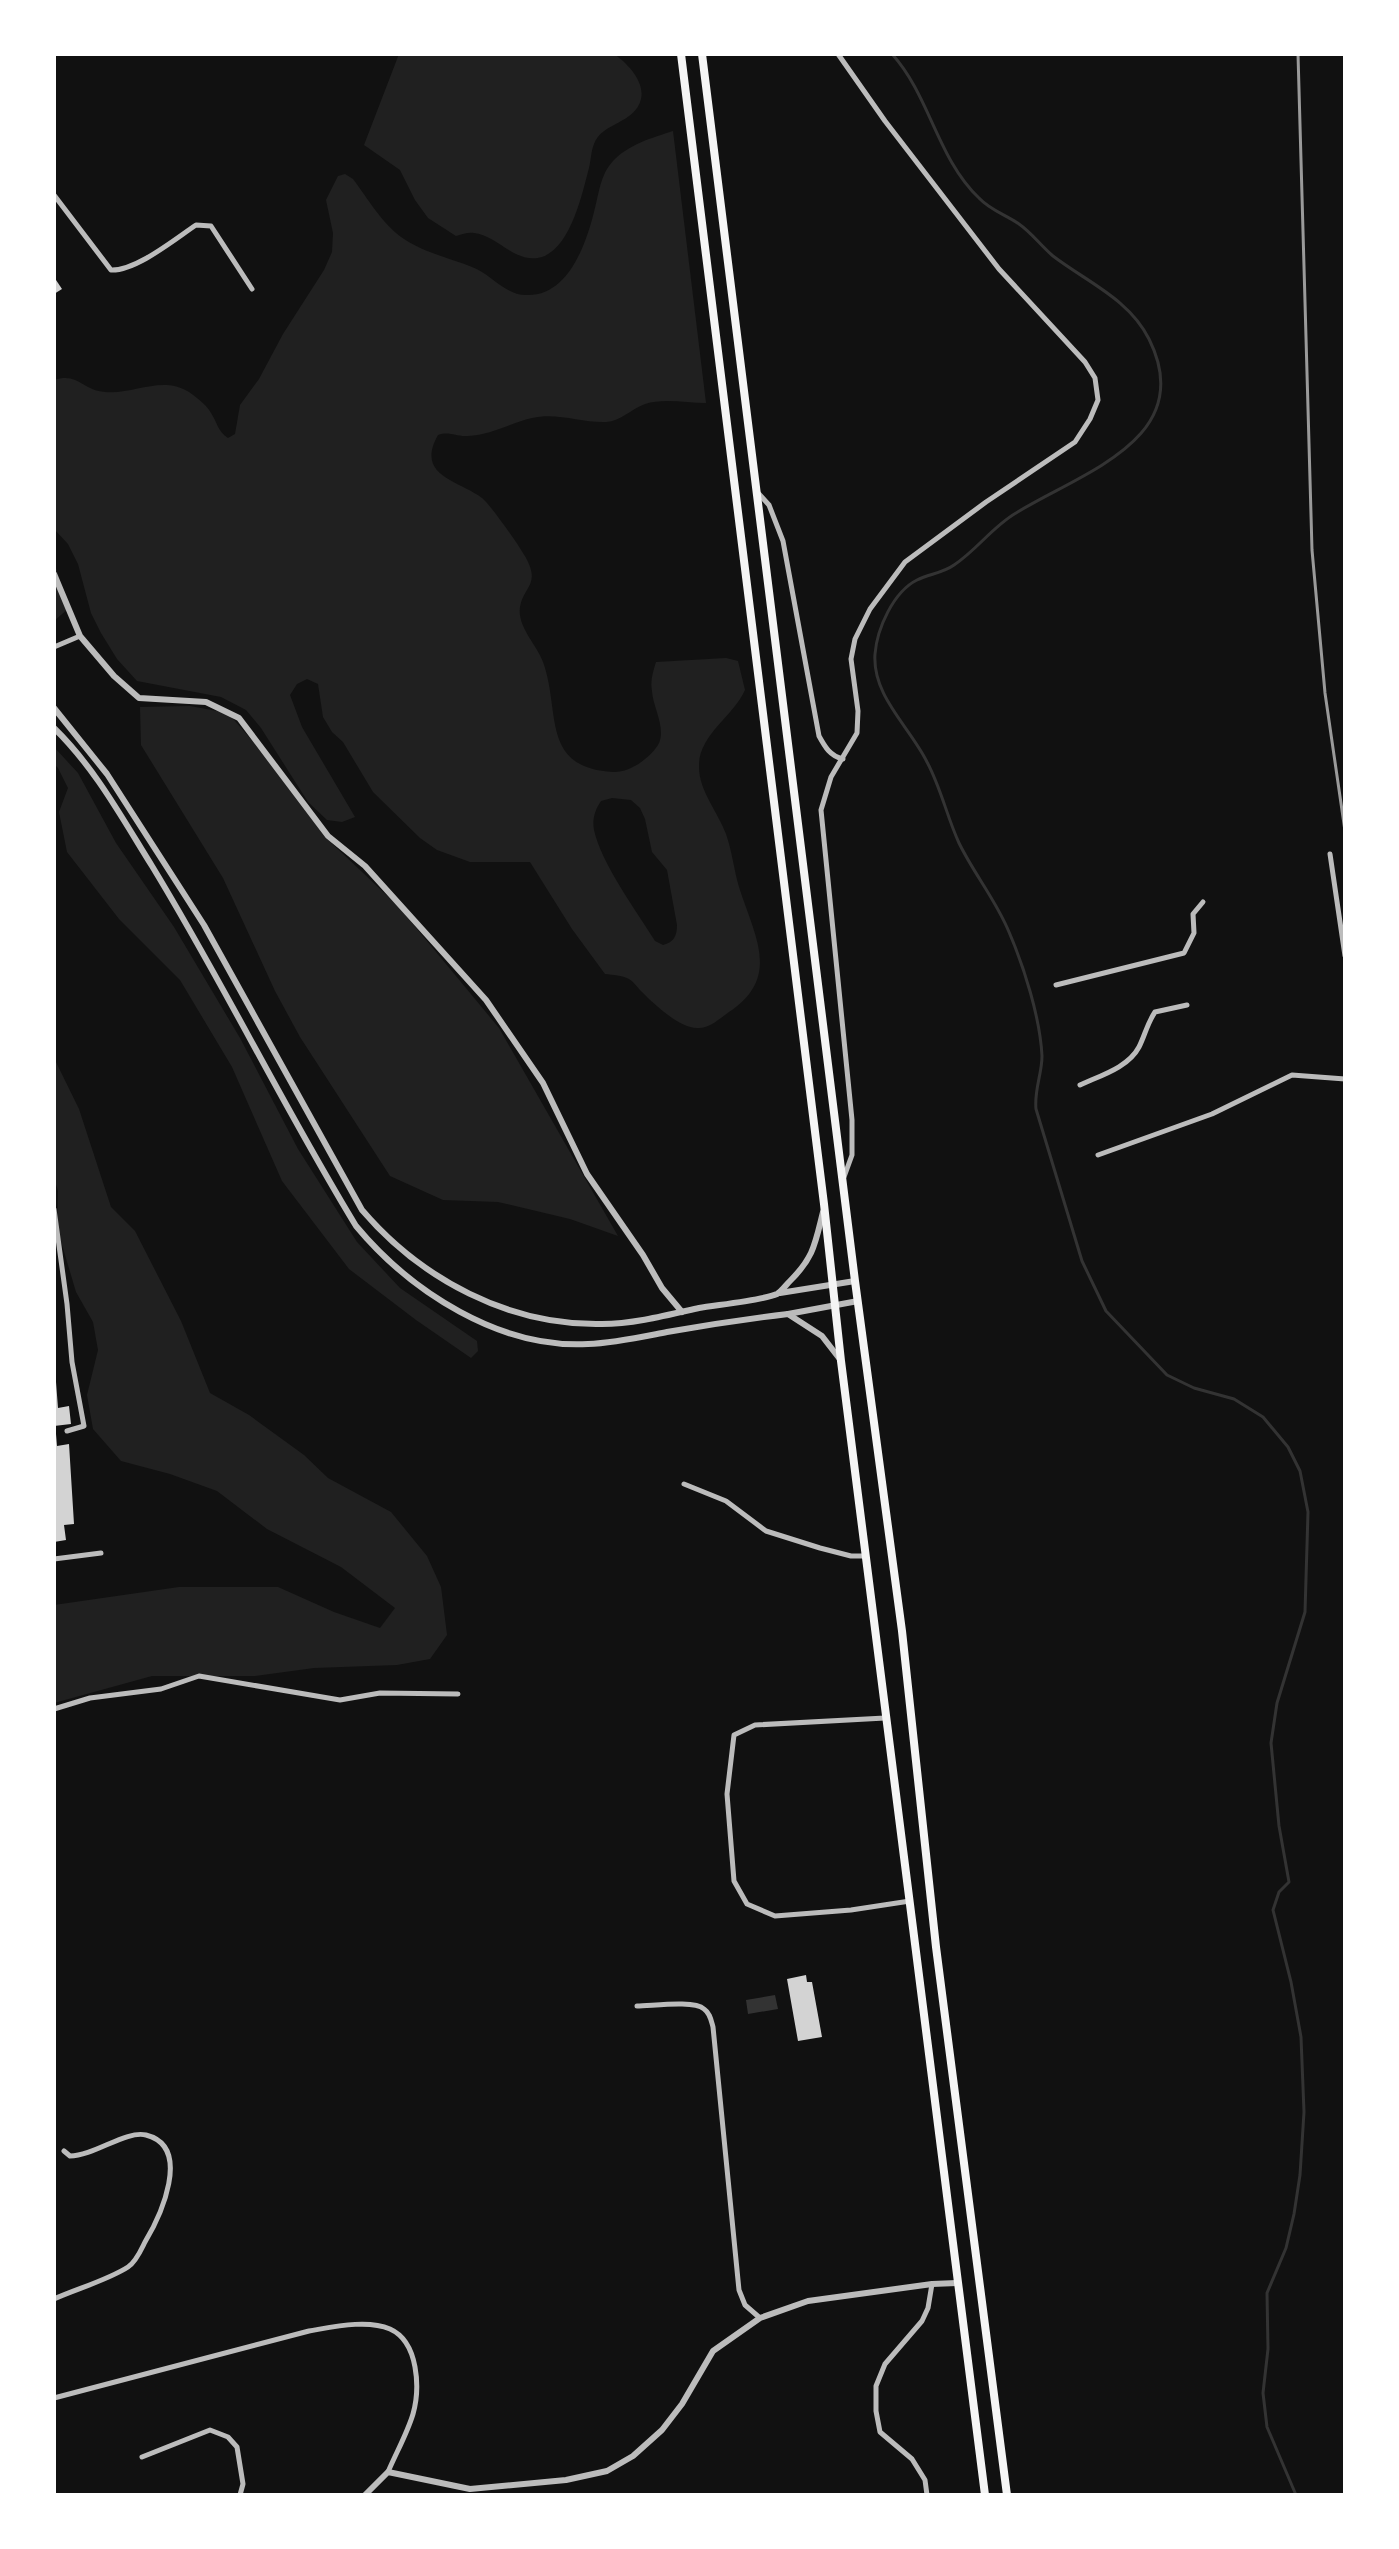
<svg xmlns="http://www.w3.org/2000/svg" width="1399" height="2549" viewBox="0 0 1399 2549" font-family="Arial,sans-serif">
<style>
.green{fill:#202020;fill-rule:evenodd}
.water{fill:#333}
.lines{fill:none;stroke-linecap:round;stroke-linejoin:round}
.stream{stroke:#333;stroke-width:3}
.building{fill:#d3d3d3}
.minor{stroke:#bcbcbc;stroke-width:5}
.tertiary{stroke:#bcbcbc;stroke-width:6}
.trunk{stroke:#f5f5f5;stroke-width:8}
.rail{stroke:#9a9a9a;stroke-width:3}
</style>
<rect width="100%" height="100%" fill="#111"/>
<g class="green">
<path d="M399,54H614C627,63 645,81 641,99C635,124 602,122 594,144C591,151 591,160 589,168C582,194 571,247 542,257C516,265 497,235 474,233C468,232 463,234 456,236L428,218L415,200L400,170L364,145Z"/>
<path d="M673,131L706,403C687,403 663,398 645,404C631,409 621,421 606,422C582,423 557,412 532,418C510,423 491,435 468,436C456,437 450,431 438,435C415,476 458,480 482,498C490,504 524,552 528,562C539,585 523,588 520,607C517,627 537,645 543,662C561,711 540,768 613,772C629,773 649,759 658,745C667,729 653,708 652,691C650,681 653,672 656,662L726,658L738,661L745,690C733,717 698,735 699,767C699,791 718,812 726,834C732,851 734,870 739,887C754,935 782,977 729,1012C719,1019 709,1029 697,1028C679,1028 654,1004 642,992C638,988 634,982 629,979C622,975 613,975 605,974L572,929L530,862H470L437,850L420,838L373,792L343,742L332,732L323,717L318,684L307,679L297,684L290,695L302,727L355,817L342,822L327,820L308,802L261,728L246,710L221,697L137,681L117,659L101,633L91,613L78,564L68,544L54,529V380C78,372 82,390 105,392C134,395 161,375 189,392C197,398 206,404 211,413C217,422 218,432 228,438L235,434L240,405L259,379L283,334L324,270L332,252L333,233L326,200L338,176L345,174L353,179C368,199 383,225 404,239C425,253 450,258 472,267C491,274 505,295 526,295C568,297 586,244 594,212C599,194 600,175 613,161C629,144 652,138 673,131ZM612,798L631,800L640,808L645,819L652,852L667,870L677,925C677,936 674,942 663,945L655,941C637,912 601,863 594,830C592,819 595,810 601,801Z"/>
<path d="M54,562L69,608L54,621Z"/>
<path d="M190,706L228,713L285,778L324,836L398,906L499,1028L618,1236L570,1219L498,1202L443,1200L390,1176L300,1037L275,991L223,878L141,745L140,707Z"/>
<path d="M54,747L78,773L116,843L174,927L240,1038L298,1149L357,1242L400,1288L477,1341L478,1351L471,1358L416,1320L349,1269L282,1181L232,1067L180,980L119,919L67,852L59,812L68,788L58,768L54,764Z"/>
<path d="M54,1058L79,1109L111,1207L135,1231L181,1321L210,1393L249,1415L304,1455L328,1478L391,1512L427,1556L441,1587L447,1635L430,1659L397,1665L314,1668L255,1676H152L54,1703V1605L179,1587H278L334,1612L380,1628L395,1608L341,1567L267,1529L217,1491L170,1474L121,1461L93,1429L87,1395L98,1350L93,1322L76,1292L57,1228L58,1191L54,1178Z"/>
</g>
<path class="water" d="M775,1995L778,2009L748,2014L746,2000Z"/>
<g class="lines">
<path class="stream" d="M892,54C930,96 937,158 979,198C990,210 1006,215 1019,224C1032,233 1041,246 1053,256C1087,282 1129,299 1149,339C1199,439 1080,473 1016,513C992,527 977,550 954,565C943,573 929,574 917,580C893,592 877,629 875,654C872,696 910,727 927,762C941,788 947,817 959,843C974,874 996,900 1009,932C1024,967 1040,1017 1042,1056C1042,1074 1034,1090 1036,1109L1082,1261L1106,1311L1167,1375L1194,1388L1234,1399L1263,1417L1288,1447L1300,1471L1308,1512L1305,1612L1277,1703L1271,1743L1279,1826L1289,1882L1279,1892L1273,1910L1291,1982L1301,2037L1304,2112L1300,2175L1294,2214L1286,2248L1267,2293L1268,2349L1263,2393L1267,2427L1296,2495"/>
</g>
<g class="building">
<path d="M54,277L62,289L54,294Z"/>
<path d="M54,1382H56L58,1408L69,1406L71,1424L54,1426Z"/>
<path d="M56,1434L57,1446L69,1444L74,1524L64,1525L66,1540L54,1542V1435Z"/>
<path d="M806,1975L807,1982H812L822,2037L798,2041L787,1979Z"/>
</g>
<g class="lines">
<g class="minor">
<path d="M838,54L885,121L999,269L1085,362L1095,378L1098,400L1090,419L1075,442L986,502L905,562L870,609L855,639L851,659L858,711L857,733L831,777L821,810L852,1120V1155L844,1177"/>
<path d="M54,195L111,270C136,271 175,239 196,225L211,226L252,289"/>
<path d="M759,494L769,505L783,541L819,736C825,747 830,756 843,759"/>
<path d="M54,647L80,636"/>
<path d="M1330,854L1345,956"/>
<path d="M1056,985L1184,953L1194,933L1193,914L1203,902"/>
<path d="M1080,1085C1099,1076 1128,1068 1139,1047C1145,1035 1147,1024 1155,1012L1187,1005"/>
<path d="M1098,1155L1212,1114L1292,1075L1345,1079"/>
<path d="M54,1209L67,1304L72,1362L84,1426L67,1431"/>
<path d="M684,1484L726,1501L766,1531L820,1548L851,1556H866"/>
<path d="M54,1559L101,1553"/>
<path d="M54,1709L90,1698L161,1689L199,1676L340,1700L380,1693L458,1694"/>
<path d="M885,1718L755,1725L734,1735L727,1794L734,1881L747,1904L775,1916L851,1910L910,1901"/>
<path d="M637,2006C652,2006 694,2000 704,2009C710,2013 711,2020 713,2027L739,2290L745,2305L760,2318"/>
<path d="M54,2299C76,2289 108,2280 128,2267C136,2262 141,2250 145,2242C160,2217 193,2147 146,2135C126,2130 94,2156 70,2156L64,2151"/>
<path d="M54,2398L309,2331C333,2327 367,2319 390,2329C419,2342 420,2389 413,2414C407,2434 396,2453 388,2472"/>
<path d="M142,2457L210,2430L228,2437L237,2447L243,2484L240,2495"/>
<path d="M927,2495L925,2480L912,2459L880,2432L876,2411V2386L885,2364L922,2321L928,2308L932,2284"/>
</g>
<g class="tertiary">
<path d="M54,574L80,636L114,676L139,698L206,702L239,718L328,836L365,866L486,1000L543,1083L587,1174L643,1255L662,1288L682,1312"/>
<path d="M54,708L107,774L204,925L362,1210C421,1279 509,1326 602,1324C633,1324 668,1315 699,1308C716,1305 764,1300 777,1294C781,1292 786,1285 790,1281C814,1257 815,1244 823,1212"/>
<path d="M54,728C95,768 122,818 152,866C224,984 284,1108 356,1226C411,1292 500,1349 588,1344C614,1343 641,1337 667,1332C707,1325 747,1319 788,1314L822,1336L839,1358"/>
<path d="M780,1293L855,1281"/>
<path d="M788,1314L858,1301"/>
<path d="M365,2495L388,2472L470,2489L566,2480L607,2471L633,2456L662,2430L682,2404L713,2351L760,2318L808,2301L932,2284L957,2283"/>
</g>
<g class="trunk">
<path d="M681,54L824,1204L841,1361L985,2495"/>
<path d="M702,54L855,1281L902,1631L936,1947L1007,2495"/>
</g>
<path class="rail" d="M1298,54L1312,550L1325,693L1345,831"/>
</g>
<rect width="1399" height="2549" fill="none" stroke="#ffffff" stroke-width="112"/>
</svg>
